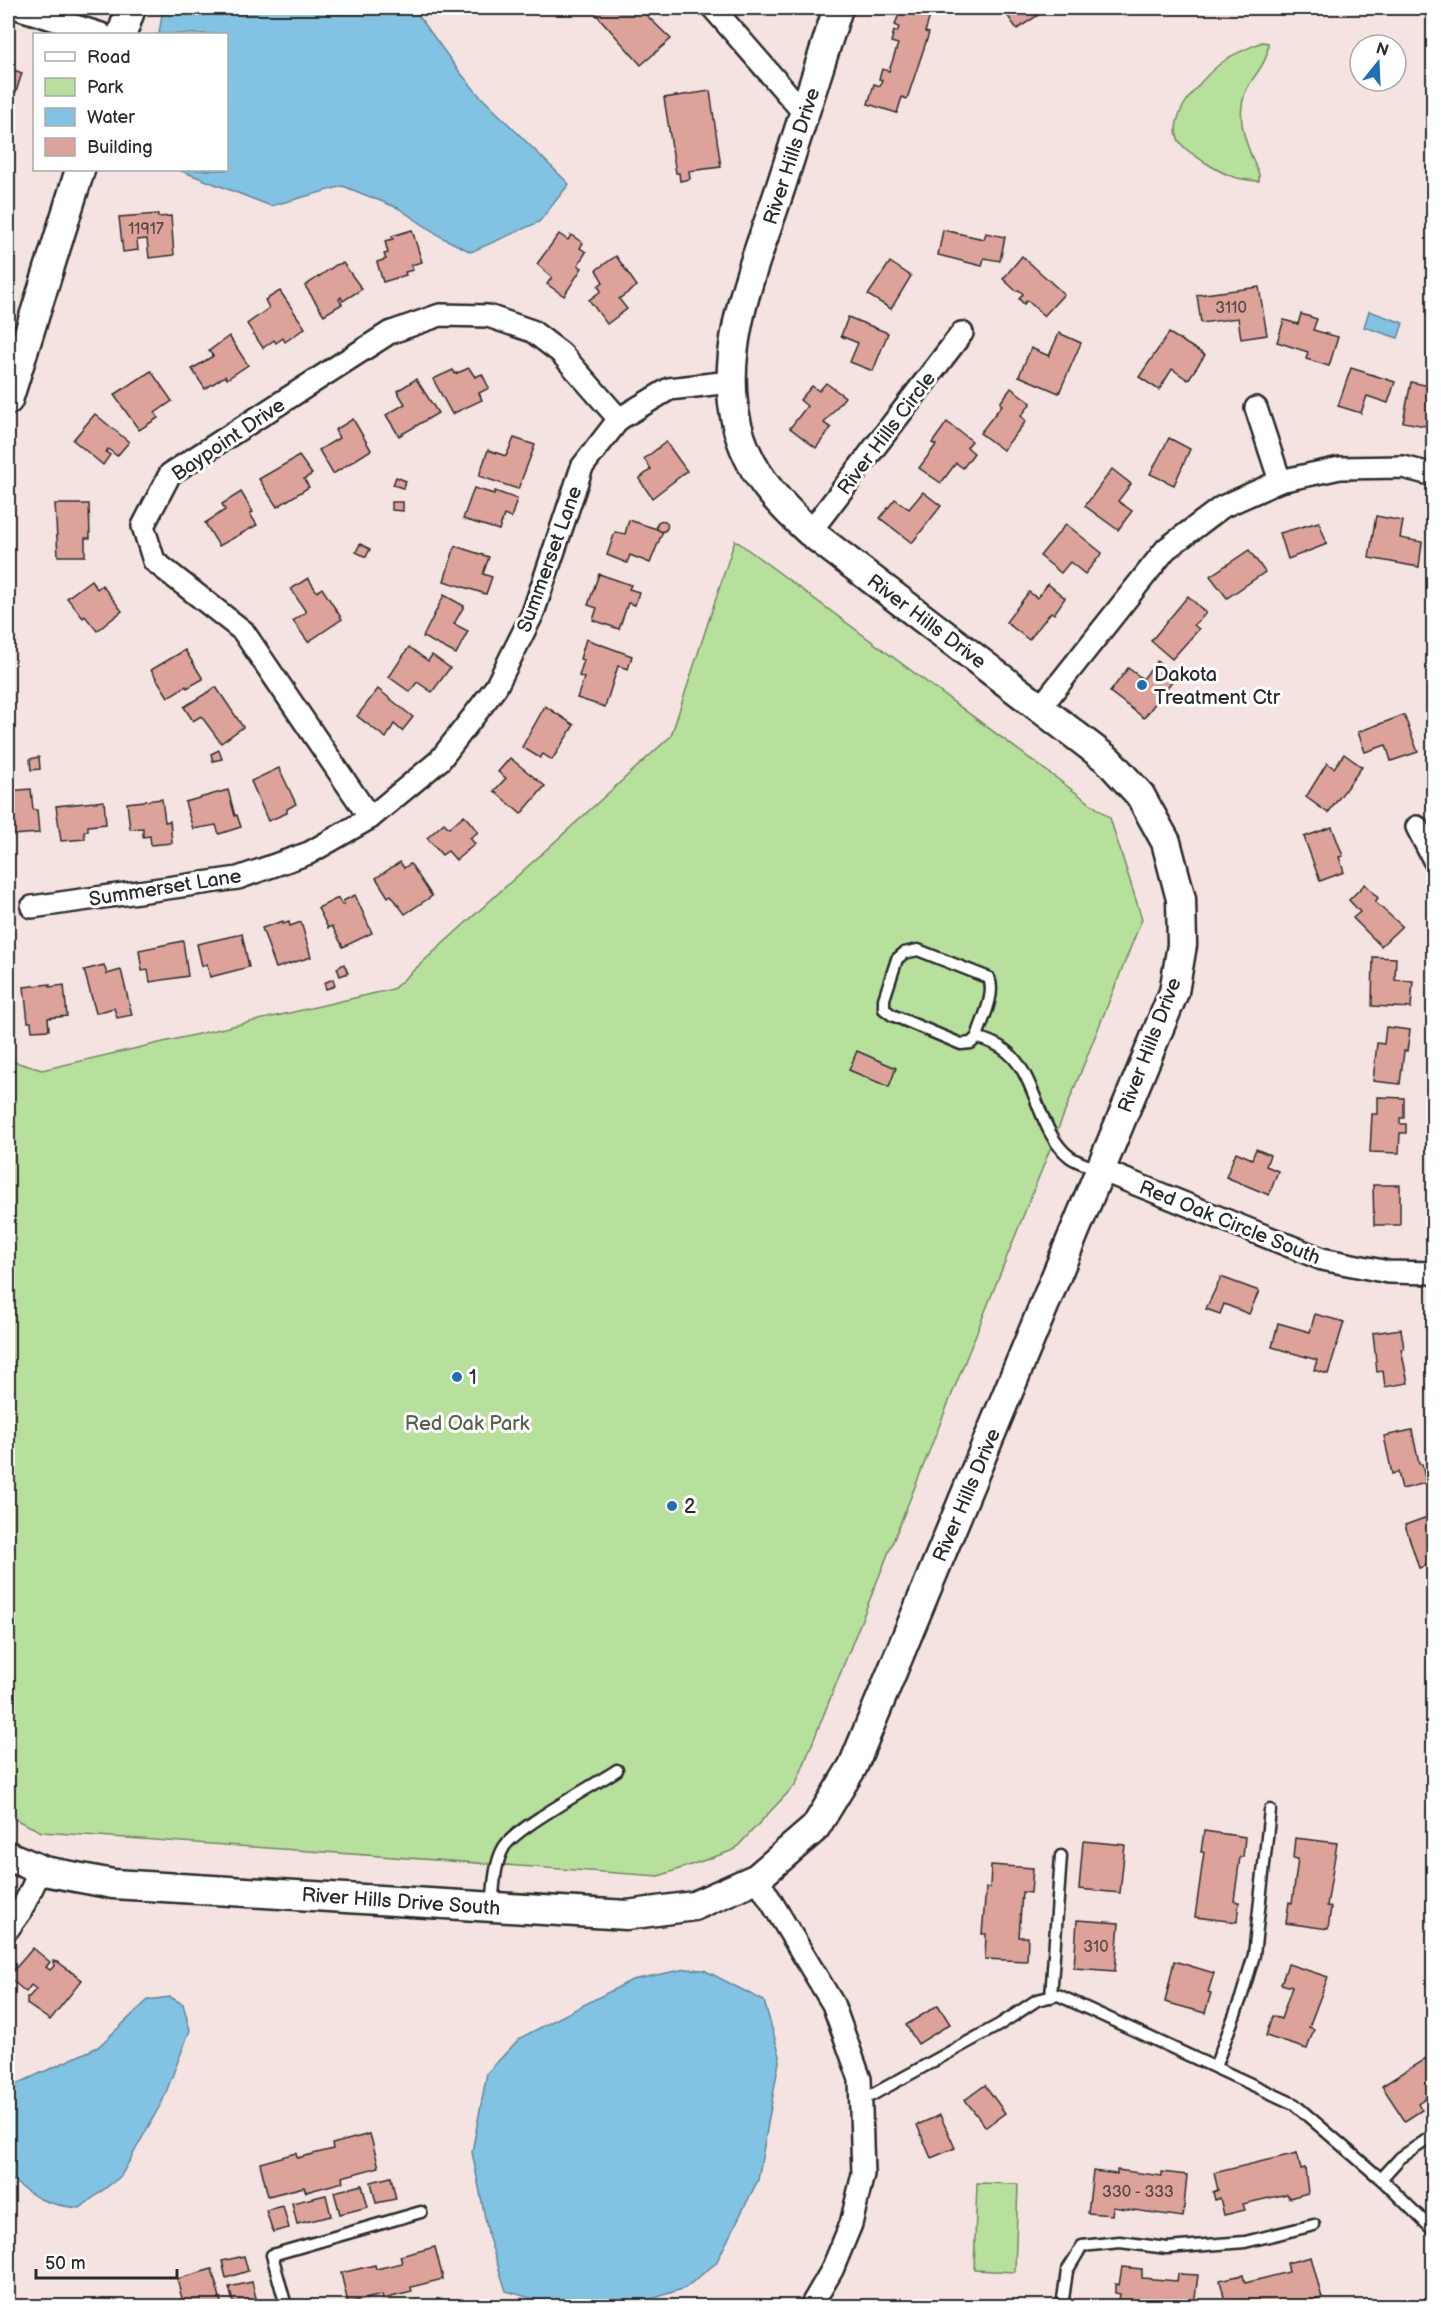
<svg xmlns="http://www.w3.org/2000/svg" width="1441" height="2314" viewBox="0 0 1441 2314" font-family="'Balsamiq Sans',sans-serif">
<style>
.green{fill:#b7e09c;stroke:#718664;stroke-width:1.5}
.water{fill:#82c3e3;stroke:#5f8699;stroke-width:1.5}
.building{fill:#dda39b;stroke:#2b2b2b;stroke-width:1.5}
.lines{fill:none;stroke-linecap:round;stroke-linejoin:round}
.lane-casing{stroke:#2b2b2b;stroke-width:15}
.street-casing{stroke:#2b2b2b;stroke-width:26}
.secondary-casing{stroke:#2b2b2b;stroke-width:33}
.lane{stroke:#fff;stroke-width:10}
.street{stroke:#fff;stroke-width:21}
.secondary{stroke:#fff;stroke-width:28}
.poi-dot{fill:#1f6fb2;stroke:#fff;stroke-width:2}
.labels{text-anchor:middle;stroke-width:6;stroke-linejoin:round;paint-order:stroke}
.number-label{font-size:16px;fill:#584947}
.street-label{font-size:20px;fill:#2b2b2b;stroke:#fff}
.poi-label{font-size:20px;fill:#2b2b2b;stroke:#fff;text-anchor:start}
.park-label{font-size:20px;fill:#55614d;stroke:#fff}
</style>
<rect width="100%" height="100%" fill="#f5e3e1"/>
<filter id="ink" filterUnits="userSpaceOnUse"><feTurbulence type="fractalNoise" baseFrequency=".0167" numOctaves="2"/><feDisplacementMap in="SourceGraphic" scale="12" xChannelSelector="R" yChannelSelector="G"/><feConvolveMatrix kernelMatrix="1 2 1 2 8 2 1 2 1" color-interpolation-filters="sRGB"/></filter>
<g filter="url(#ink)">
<g class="green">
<path d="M1262,42L1268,43C1269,60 1257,72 1249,85C1232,114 1247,147 1259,174V181C1235,180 1223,174 1203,161C1194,155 1180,147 1177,136C1170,110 1209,71 1228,58C1238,52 1251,47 1262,42Z"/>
<path d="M735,540L1110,818L1142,919L796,1784L734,1850L659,1876L42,1832L8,1816V1060L42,1070L393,989L671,736Z"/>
<path d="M977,2183L1018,2184L1015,2272L974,2270Z"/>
</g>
<g class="water">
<path d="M163,8H413L458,70L479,95L569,184L539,222L471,252L443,238L398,208L343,186L271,206L179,170H226V34H159Z"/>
<path d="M1369,311L1403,323L1398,338L1364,327Z"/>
<path d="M686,1969L704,1970L764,2001L780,2056L758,2180L716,2263L685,2288L633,2305L558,2306L506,2291L489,2238L472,2152L487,2073L520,2038L632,1980Z"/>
<path d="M170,1997L183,2004L190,2030L163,2100L121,2176L80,2208C45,2205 35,2198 8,2177V2088L98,2047L148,2000Z"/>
</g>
<g class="building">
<path d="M601,8H639L671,39L641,65L595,13Z"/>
<path d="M901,8L930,16L925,32L929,33L907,99L902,97L897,113L868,104L874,84L880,86L882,80L879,79L882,69L889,71L898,44L891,42L894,31L897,32L899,27L895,25Z"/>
<path d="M1002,8H1049L1017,29Z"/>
<path d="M8,68L22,73L16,92L8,89Z"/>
<path d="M710,91L721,167L689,171L690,179L680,181L679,173H676L664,98Z"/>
<path d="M158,214V217L171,216L174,255L149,258L147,239L137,240L138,250L123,252L119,217Z"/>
<path d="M412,230L422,262L411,265L413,270L405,272L406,275L383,282L377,262L386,259L384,254L388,253L385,241L393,239L392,236Z"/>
<path d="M943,230L984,239L986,233L1005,237L1000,261L984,258L982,266L938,255Z"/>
<path d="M559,234L568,240L571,235L583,243L580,248L586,252L578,265L582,268L564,296L547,284L552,277L537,264Z"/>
<path d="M616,256L637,286L619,299L627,309L607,324L589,300L601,291L598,286L603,282L596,270Z"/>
<path d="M1022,256L1064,294L1044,316L1027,300L1024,304L1019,299L1023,294L1019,290L1016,291L1003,279Z"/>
<path d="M890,262L911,276L891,309L868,295Z"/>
<path d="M343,263L362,289L343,301L341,297L339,299L342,304L324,315L305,286L336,265Z"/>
<path d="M1259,287L1267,335L1241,339L1238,318L1201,323L1197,295Z"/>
<path d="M280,291L305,328L285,342L283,338L276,343L274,340L263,348L247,324L269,308L265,300Z"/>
<path d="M1301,314L1317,319L1313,330L1338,337L1329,366L1306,359L1308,352L1277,342L1284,320L1298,324Z"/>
<path d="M848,317L888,333L873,371L850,362L858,343L841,336Z"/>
<path d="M1059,333L1081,343L1059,393L1019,376L1031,348L1049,356Z"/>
<path d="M1169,333L1205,355L1188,380L1172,369L1159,390L1139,377Z"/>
<path d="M229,336L248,365L227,379L225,376L205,389L192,369L213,356L209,351Z"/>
<path d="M469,368L475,377L482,374L489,388L479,393L482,400L452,414L433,379L453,370L455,374Z"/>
<path d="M1351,368L1395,382L1388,403L1367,396L1361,413L1338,406Z"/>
<path d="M151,371L172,401L155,413L158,418L139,430L114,395Z"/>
<path d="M416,379L438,413L399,436L386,415L405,404L397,391Z"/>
<path d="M1411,382L1434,387V412L1431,427L1403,422Z"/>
<path d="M826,383L845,397L824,423L831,428L816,448L790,428L807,406L800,400L812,386L819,391Z"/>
<path d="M1011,388L1031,403L1021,416L1026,421L1003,450L980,433L1002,405L1000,403Z"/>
<path d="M95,414L129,442L117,456L108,449L106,452L110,455L103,465L73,440Z"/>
<path d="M353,419L371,450L333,474L319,450L339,438L335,430Z"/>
<path d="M947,422L972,441L967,447L974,453L963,468L956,463L941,483L919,468L936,445L932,443Z"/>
<path d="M514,438L535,445L518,489L479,476L488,450L506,456Z"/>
<path d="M1169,438L1190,449L1174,485L1150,474Z"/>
<path d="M666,442L687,471L652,498L639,479L651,469L644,459Z"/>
<path d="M299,456L312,474L304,479L309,487L277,507L259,479Z"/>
<path d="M1112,469L1131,484L1118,501L1132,511L1118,530L1085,506Z"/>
<path d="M396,477L406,481L403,488L393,485Z"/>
<path d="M474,488L494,494L495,491L517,499L511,518L504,515L499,530L463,519Z"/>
<path d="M241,492L253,512L250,514L257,525L219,546L205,523L225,510L222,504Z"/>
<path d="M923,492L941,506L912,543L880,518L895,499L909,509Z"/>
<path d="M392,502H403V511L392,510Z"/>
<path d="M55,504H89L90,538H85V556H58Z"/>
<path d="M1376,516L1403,521L1400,538L1422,542L1419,567L1369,558Z"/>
<path d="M629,520L663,531L650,563L630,555L627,563L607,555L615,532L625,534Z"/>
<circle cx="662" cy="526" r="5.5"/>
<path d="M1319,522L1327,544L1288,559L1280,533Z"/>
<path d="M1066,524L1102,553L1085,574L1070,562L1061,573L1040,556Z"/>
<path d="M360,544L370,549L366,557L356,552Z"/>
<path d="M455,546L489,557L483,574L492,577L486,594L444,581Z"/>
<path d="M1249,550L1265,572L1227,598L1210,576Z"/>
<path d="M599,574L631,585L629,589L639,592L635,605L628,603L619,629L593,620L597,608L588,605Z"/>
<path d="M308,578L317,592L322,588L342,619L308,642L293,621L306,612L291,589Z"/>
<path d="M91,580L97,589L102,585L122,611L97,631L85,616L83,618L67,598Z"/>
<path d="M1048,584L1065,598L1054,614L1051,612L1029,640L1006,622L1029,592L1037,598Z"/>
<path d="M444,595L464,606L454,624L468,631L456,654L423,637Z"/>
<path d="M1188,596L1206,613L1194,625L1199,629L1172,659L1151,641Z"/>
<path d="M586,639L632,656L628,669L618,666L605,707L577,698L584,678L579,676L584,660L580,659Z"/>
<path d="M409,647L428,661L432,655L450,668L432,692L417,682L410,692L389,677Z"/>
<path d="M185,650L203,679L187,688L186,686L168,697L151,670Z"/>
<path d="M1157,661L1176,676L1144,718L1110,692L1128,668L1143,679Z"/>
<path d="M216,687L243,727L221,743L201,716L193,721L184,707Z"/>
<path d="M378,689L413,717L402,731L394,724L386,738L357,716Z"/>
<path d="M545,706L574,725L552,760L543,754L540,758L522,747Z"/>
<path d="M1404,715L1418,752L1391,761L1386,745L1365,752L1358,732Z"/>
<path d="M219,750L222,759L213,761L211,754Z"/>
<path d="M1344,754L1362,767L1328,813L1306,797L1327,763L1334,768Z"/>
<path d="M39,757L40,769L31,770L30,759Z"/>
<path d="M510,758L545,786L521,814L494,791L506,778L498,772Z"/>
<path d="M279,768L296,804L287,809V813L268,821L251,781Z"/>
<path d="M31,789L33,810H37L39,833L12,835L11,826H8V791Z"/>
<path d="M228,790L235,816L237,815L241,827L219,834L216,825L193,829L185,802Z"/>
<path d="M162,799L165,822L170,821L172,843L151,845L150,836L143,837V828L130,829L127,803Z"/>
<path d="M104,801L106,824L88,826V831H84L85,839L61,841L56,806Z"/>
<path d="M464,815L478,832L470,838L475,844L456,860L448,851L442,855L427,838L444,823L449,828Z"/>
<path d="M1332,827L1343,856L1339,857L1344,872L1320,881L1304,837Z"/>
<path d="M400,862L404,868L410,864L412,866L432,896L405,914L391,895L388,897L376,878Z"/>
<path d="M1365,884L1378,898L1375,902L1402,926L1381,946L1353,918L1360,912L1349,900Z"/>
<path d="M355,895L372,933L343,947L332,926L328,928L318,908L338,898L342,905L344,904L343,901Z"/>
<path d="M283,921V924L289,922L290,926L301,922L311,957L276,968L262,928Z"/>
<path d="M242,934L249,967L210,977L207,964L202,966L197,944Z"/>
<path d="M183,941L188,976L150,982L148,970L142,971L139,950Z"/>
<path d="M1373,957L1396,958L1395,980L1413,981L1411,1008L1372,1006Z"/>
<path d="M344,964L348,973L340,976L337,968Z"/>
<path d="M104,965L107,974L121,970L132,1015L117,1018L114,1008L96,1013L84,970Z"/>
<path d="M333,979L335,986L326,989L324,983Z"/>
<path d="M50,984V987L64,985L67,1016L48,1018L49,1030L32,1031L31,1022H28L24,987Z"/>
<path d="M1386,1027L1410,1030L1407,1051H1404L1400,1084L1373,1081L1377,1043L1384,1044Z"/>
<path d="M857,1051L896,1068L889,1087L849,1070Z"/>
<path d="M1378,1097L1404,1098V1118H1400V1124H1406V1133H1400L1399,1153L1370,1152L1372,1114H1378Z"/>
<path d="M1256,1149L1270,1155L1266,1166L1278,1171L1269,1195L1226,1177L1236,1152L1252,1159Z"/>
<path d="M1373,1185H1400V1225H1374Z"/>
<path d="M1221,1277L1259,1291L1249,1314L1224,1304L1220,1314L1206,1309Z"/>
<path d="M1315,1314L1344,1322L1328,1374L1314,1370L1317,1360L1272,1347L1278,1323L1310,1332Z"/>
<path d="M1401,1329L1404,1349H1401L1408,1383L1385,1387L1383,1371L1377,1372L1373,1333Z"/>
<path d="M1412,1430L1419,1464H1422L1426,1483L1402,1489L1398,1472L1392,1474L1384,1436Z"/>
<path d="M1430,1516L1434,1526V1563L1419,1568L1405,1525Z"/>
<path d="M1204,1831L1245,1837L1243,1857H1240L1234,1901L1239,1902L1237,1922L1195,1917L1204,1852H1201Z"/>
<path d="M1295,1838L1337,1843L1327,1906L1331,1907L1328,1929L1286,1923L1289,1902L1292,1903L1298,1859L1293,1858Z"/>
<path d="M1083,1841L1125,1845L1120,1893L1079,1889Z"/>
<path d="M991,1865L1033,1868L1031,1893L1022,1892L1019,1937H1028L1027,1961L985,1959L986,1934H982L986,1888H990Z"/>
<path d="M1077,1920L1119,1923L1115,1971L1074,1968Z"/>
<path d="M33,1948L50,1962L46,1967L50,1970L54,1966L53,1961L58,1962L82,1980L50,2020L27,2004V1997H29L36,1989L31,1985L26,1992L8,1977Z"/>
<path d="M1174,1961L1214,1973L1208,1992L1211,1993L1205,2013L1165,2002Z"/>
<path d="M1288,1964L1328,1977L1309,2027L1314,2029L1307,2049L1266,2036L1272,2016L1281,2019L1292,1987L1281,1984Z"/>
<path d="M938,2005L950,2024L918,2044L906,2025Z"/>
<path d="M1434,2053V2092L1418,2103L1422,2110L1405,2121L1382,2086Z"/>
<path d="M985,2085L1005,2113L986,2127L965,2100Z"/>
<path d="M940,2115L955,2148L931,2158L917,2125Z"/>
<path d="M370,2134L379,2167L342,2177L343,2182L306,2192L304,2187L268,2196L260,2163L296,2153L297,2158L333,2149L332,2144Z"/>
<path d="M1297,2153L1301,2169L1305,2168L1308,2193L1289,2198L1287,2194L1243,2204L1245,2210L1224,2215L1220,2198L1215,2200L1213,2192L1218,2190L1214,2173Z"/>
<path d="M1117,2170L1162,2176V2172L1187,2175L1183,2217L1113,2207L1112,2215L1088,2213L1093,2171L1117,2174Z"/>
<path d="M391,2177L396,2199L376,2203L371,2182Z"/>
<path d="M362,2185L368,2207L340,2214L334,2192Z"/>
<path d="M326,2195L331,2216L297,2224L292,2203Z"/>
<path d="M283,2206L289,2228L273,2232L266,2210Z"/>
<path d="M435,2247L443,2279L411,2287L412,2292L383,2299L382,2295L348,2303L341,2273L375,2265L376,2269L402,2263L400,2256Z"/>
<path d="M244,2256L248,2271L226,2278L222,2261Z"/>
<path d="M1311,2257L1322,2298L1298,2304V2306H1226L1220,2280L1243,2275L1245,2283L1289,2272L1287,2263Z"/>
<path d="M1122,2267L1142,2269V2278L1177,2281L1178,2274L1198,2275L1194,2306H1118L1120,2294L1115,2293V2284L1119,2285Z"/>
<path d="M212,2269L222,2306H184L177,2279Z"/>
<path d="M252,2282L258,2306H234L229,2287Z"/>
</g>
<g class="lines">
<g class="lane-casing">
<g id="lane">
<path d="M977,1037C982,1020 996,995 989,978L918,950L904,953L897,959L884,999V1009L892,1015L961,1044L971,1043L977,1037C985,1040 995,1043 1002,1048C1038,1071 1035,1130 1070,1157C1078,1163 1091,1166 1100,1170"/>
<path d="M492,1907C494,1888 494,1864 504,1847C517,1827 593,1786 617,1770"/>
<path d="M1051,1997L1061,1856"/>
<path d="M1215,2067L1241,1998L1254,1955L1270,1810"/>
<path d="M861,2101L999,2025L1037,2000L1058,1995L1294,2104L1381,2179L1434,2231"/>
<path d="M1381,2179L1400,2158L1434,2135"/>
<path d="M286,2306L272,2255L421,2212"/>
<path d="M1062,2306L1067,2271L1082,2246L1120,2242L1167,2248L1245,2242L1314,2225"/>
</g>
</g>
<g class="street-casing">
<g id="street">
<path d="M17,8L101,34"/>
<path d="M713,8L805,114"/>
<path d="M1256,408L1280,481"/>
<path d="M810,532L962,333"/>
<path d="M1040,708L1166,549L1222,507L1280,481L1340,468L1403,467L1434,475"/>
<path d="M370,818L243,631L154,561L143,526L170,474L389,333L440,315L488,316L532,331L561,353L619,419"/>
<path d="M1417,827L1434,860"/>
<path d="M32,907L238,878L309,853L370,818L440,760L496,687L533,613L582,467L619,419L669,389L730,382"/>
<path d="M1101,1170L1322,1259L1388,1272L1434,1273"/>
<path d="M757,1878L833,2004L860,2079L863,2174L851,2224L832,2270L811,2306"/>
<path d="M8,1929L21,1911L41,1869"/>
</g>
</g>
<g class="secondary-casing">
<g id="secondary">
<path d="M122,34L131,8"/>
<path d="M8,400L80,170"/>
<path d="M8,1856L44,1871L113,1884L627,1915L694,1906L757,1878L815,1828L853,1766L1174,992L1182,945L1181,899L1166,842L1140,795L1108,760L810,532C776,501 748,471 737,425C717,346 757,260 781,186C800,127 819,67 838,8"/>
</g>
</g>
<use href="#lane" class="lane"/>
<use href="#street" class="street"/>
<use href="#secondary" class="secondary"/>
</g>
</g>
<g class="poi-dot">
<circle cx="1142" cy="685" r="6"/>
<circle cx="457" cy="1377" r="6"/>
<circle cx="672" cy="1506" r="6"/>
</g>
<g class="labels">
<g class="number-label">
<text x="146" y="234">11917</text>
<text x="1231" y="313">3110</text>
<text x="1096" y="1952">310</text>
<text x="1138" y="2197">330 - 333</text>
</g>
<g class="street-label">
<text transform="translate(791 156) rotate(-72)" y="7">River Hills Drive</text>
<text transform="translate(886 433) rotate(-53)" y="7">River Hills Circle</text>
<text transform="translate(228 439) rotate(-34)" y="7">Baypoint Drive</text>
<text transform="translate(549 559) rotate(-70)" y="7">Summerset Lane</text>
<text transform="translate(927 621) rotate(37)" y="7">River Hills Drive</text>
<text transform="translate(165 887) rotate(-9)" y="7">Summerset Lane</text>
<text transform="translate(1149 1045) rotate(-69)" y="7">River Hills Drive</text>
<text transform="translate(1230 1222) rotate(22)" y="7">Red Oak Circle South</text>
<text transform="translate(966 1495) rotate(-67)" y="7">River Hills Drive</text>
<text transform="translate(401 1901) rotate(4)" y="7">River Hills Drive South</text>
</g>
<g class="poi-label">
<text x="1154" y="681">Dakota<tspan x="1154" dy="23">Treatment Ctr</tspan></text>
<text x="469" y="1384">1</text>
<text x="684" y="1513">2</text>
</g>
<g class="park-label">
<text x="467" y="1430">Red Oak Park</text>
</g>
</g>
<rect width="1441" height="2314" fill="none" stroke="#fff" stroke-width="30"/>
<rect x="15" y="15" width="1411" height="2284" fill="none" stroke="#2b2b2b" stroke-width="2" filter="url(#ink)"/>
<rect x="33" y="33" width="195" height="138" fill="#ffffff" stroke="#aaaaaa" stroke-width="1.5"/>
<rect x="45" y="52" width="30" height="9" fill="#ffffff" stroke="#aaaaaa" stroke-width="1.5"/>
<text x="87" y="63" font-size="18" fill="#2b2b2b">Road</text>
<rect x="45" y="78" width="30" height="18" fill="#b7e09c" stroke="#aaaaaa" stroke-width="1.5"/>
<text x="87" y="93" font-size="18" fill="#2b2b2b">Park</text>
<rect x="45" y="108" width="30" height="18" fill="#82c3e3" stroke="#aaaaaa" stroke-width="1.5"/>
<text x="87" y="123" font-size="18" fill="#2b2b2b">Water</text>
<rect x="45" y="138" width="30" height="18" fill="#dda39b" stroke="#aaaaaa" stroke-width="1.5"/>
<text x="87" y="153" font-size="18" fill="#2b2b2b">Building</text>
<g transform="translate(1378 63) rotate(18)"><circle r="28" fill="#ffffff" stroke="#aaaaaa" stroke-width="1.5"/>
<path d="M0-4.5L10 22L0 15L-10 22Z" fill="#1f6fb2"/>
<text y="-9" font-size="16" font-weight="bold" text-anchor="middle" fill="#2b2b2b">N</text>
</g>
<path d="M36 2269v9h141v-9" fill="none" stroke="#2b2b2b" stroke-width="3"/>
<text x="45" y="2269" font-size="18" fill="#2b2b2b" stroke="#ffffff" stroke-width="4.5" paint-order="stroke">50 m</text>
</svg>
